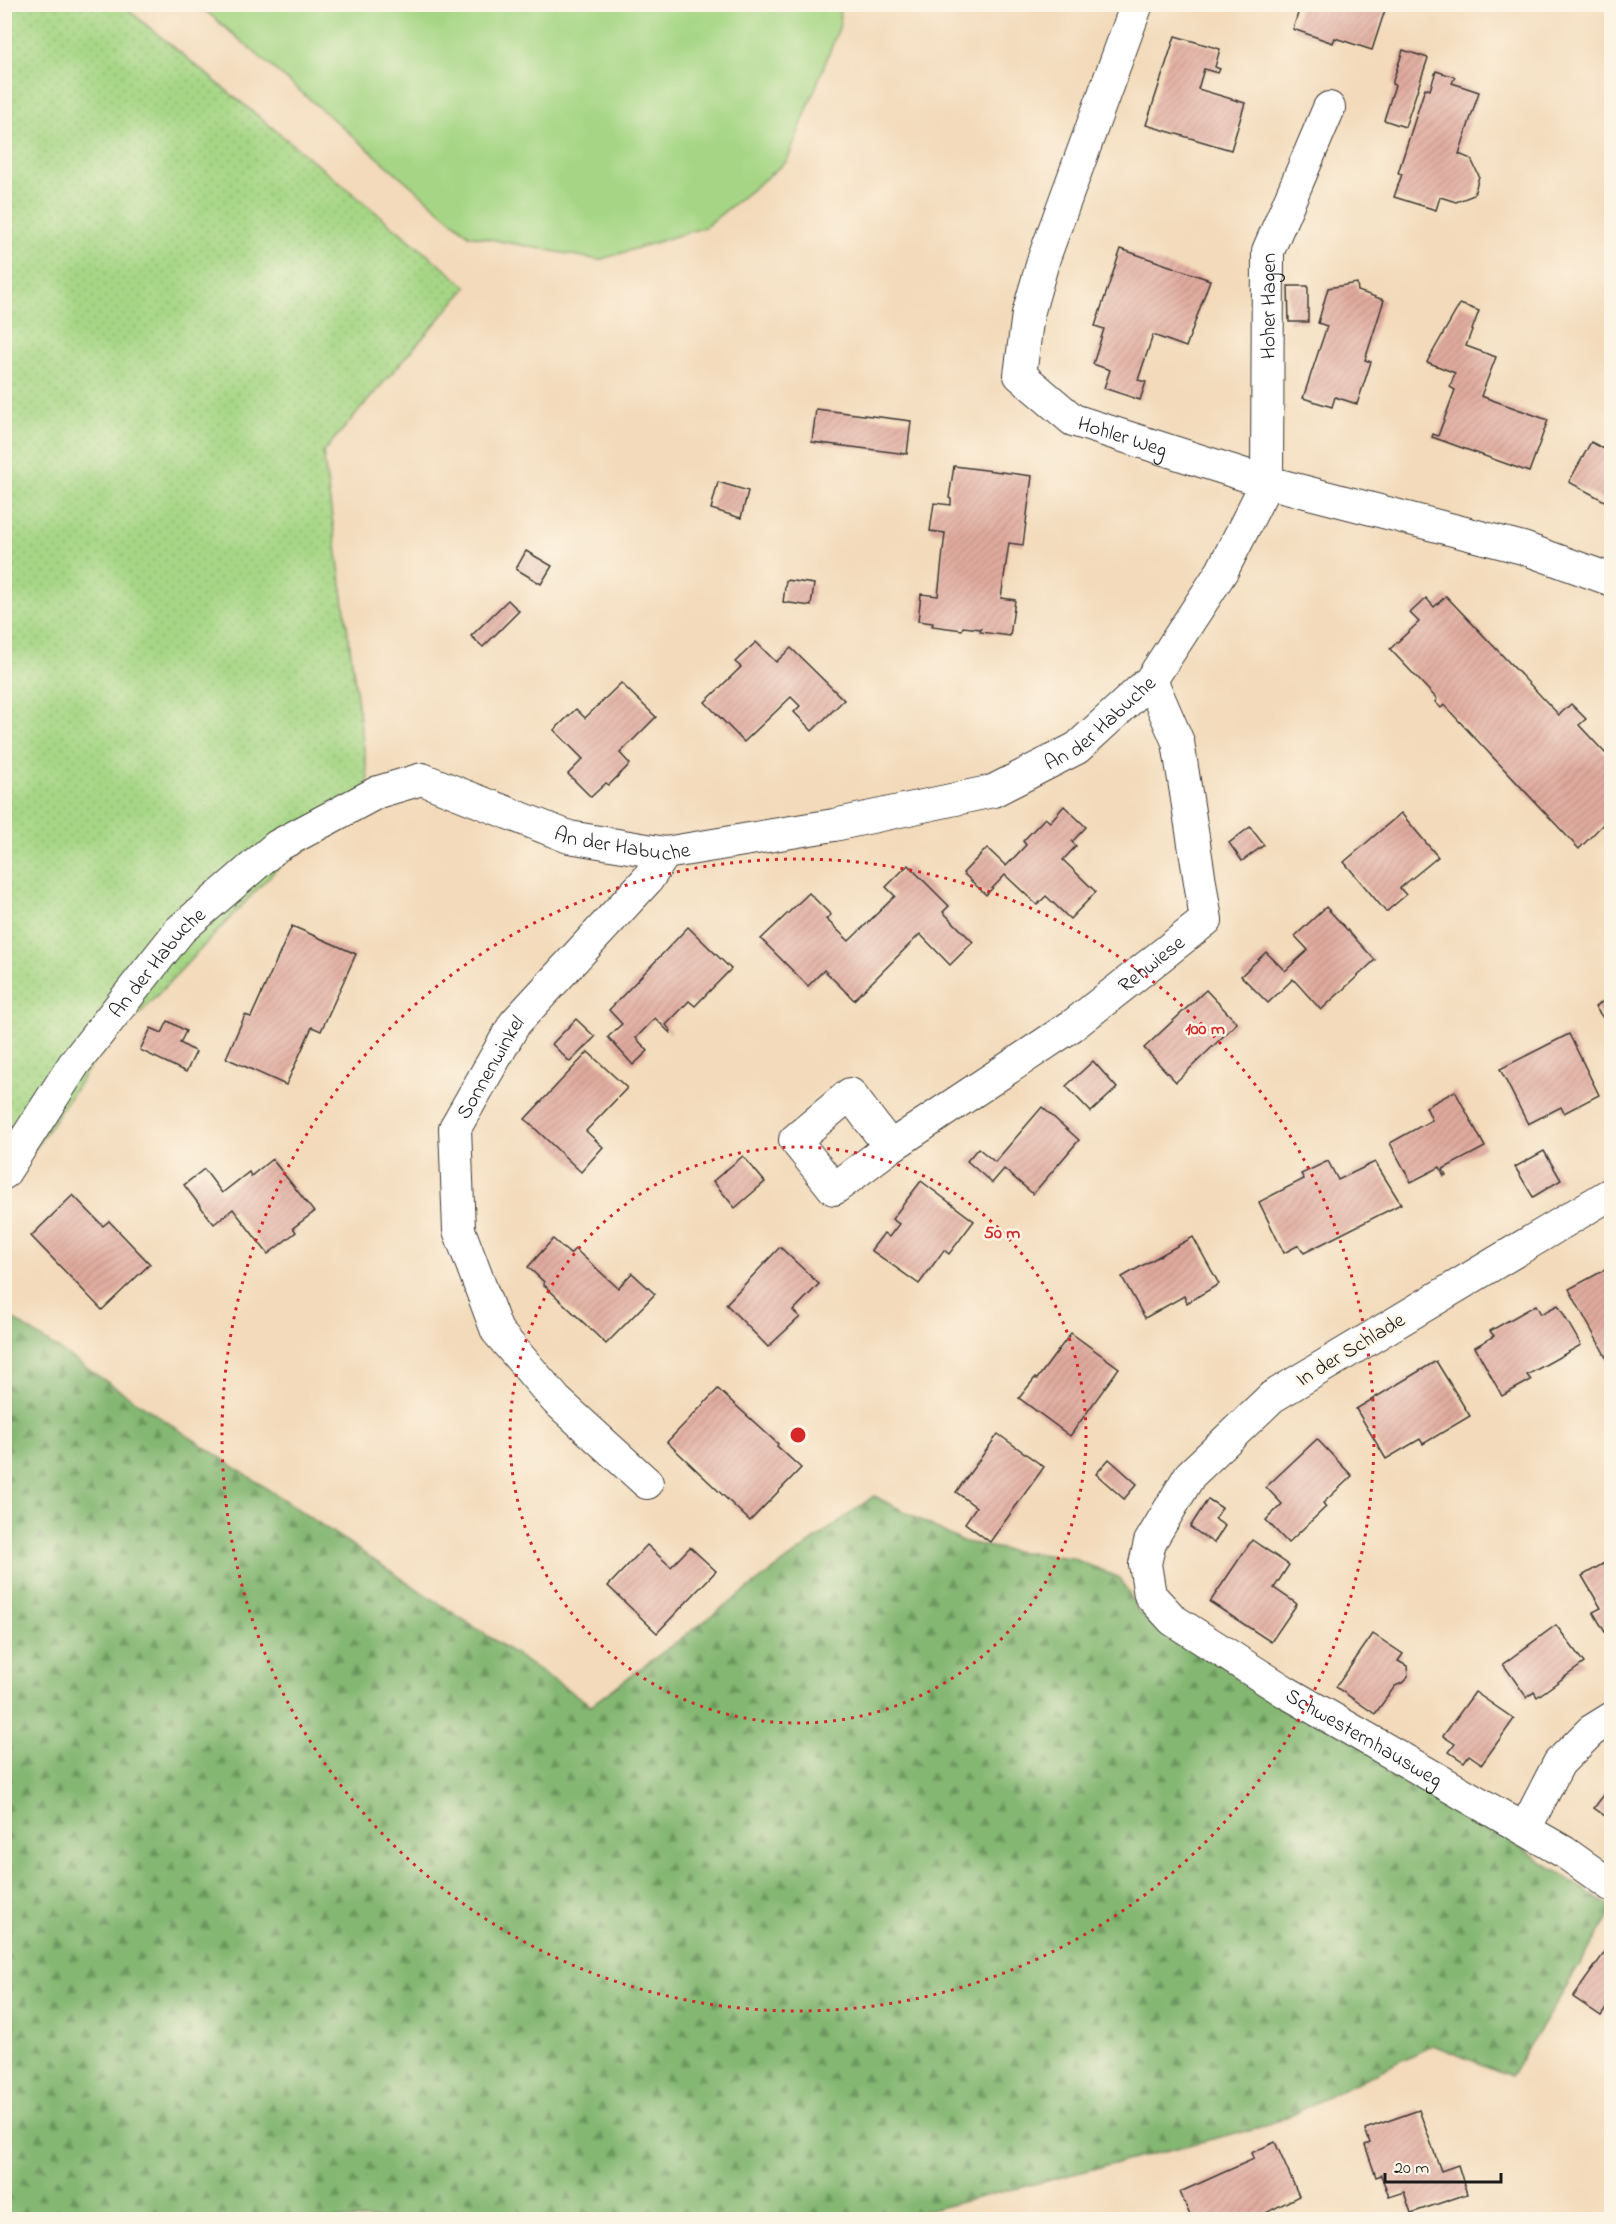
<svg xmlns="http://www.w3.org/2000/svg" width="1616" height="2224" viewBox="0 0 1616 2224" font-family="'Indie Flower',sans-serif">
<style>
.grass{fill:url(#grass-dots);stroke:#617950;stroke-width:1.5}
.forest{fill:url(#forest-firs);stroke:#506a47;stroke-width:1.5}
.garden{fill:#a6d685;stroke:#617950;stroke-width:1.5}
.building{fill:url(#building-hatch)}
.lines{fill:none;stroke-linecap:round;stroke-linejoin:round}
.minor-casing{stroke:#3c3834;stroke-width:34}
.minor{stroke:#fff;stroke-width:32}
.ring{fill:none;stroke:#d62828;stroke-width:3;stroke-dasharray:3 6}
.labels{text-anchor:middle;stroke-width:5;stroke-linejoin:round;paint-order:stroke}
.street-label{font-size:21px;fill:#1c1c1c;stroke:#fcf5e5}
.centre{fill:#d62828;stroke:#fcf5e5;stroke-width:3}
.ring-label{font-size:18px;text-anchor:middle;font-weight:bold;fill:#d62828;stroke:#fcf5e5;stroke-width:5;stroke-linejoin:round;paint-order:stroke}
</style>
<defs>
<pattern id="grass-dots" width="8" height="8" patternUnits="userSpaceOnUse" patternTransform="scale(1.5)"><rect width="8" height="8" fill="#a6d685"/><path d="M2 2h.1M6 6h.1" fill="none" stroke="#8eb772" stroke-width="1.8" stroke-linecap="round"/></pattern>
<pattern id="forest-firs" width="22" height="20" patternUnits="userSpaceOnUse" patternTransform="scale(1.5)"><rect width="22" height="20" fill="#84b772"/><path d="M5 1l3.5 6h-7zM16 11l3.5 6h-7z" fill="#6b945d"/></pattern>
<pattern id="building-hatch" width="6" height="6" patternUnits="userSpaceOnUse" patternTransform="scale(1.5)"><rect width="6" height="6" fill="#e0aa9e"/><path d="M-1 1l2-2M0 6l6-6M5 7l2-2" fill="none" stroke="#c09288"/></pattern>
</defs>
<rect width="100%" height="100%" fill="#fcf5e5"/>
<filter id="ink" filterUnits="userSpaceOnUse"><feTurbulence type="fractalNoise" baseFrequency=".0167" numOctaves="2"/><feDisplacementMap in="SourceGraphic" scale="12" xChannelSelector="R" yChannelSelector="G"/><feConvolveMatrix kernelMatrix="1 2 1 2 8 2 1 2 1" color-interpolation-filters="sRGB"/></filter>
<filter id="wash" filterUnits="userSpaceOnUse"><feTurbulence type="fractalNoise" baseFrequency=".008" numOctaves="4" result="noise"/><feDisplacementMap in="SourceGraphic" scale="24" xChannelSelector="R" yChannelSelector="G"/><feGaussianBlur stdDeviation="1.35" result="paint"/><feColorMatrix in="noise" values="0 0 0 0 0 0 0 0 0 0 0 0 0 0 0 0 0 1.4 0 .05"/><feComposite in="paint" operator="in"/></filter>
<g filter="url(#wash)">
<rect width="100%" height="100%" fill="#f3daba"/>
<path class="grass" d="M5,5H122L467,287L323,452L373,814L285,860L91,1065L5,1194Z"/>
<path class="forest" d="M4,1313L591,1705L874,1496L961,1541L1006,1550L1072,1558L1120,1578L1139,1612L1165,1632L1424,1782L1611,1908V1914L1511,2076L1433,2045L1272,2124L894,2219H5Z"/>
<path class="garden" d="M839,4L840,25L787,161L705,227L599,260L469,235L199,5Z"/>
<g id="blocks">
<g class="building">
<path d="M1301,4H1387L1372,50L1335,38L1333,43L1293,29Z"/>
<path d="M1175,36L1220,49L1215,67L1220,69L1218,73L1204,69L1198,89L1245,103L1231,150L1146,125Z"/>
<path d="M1403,50L1428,58L1405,127L1384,120L1395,85L1392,84Z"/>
<path d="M1436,71L1455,77L1452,83L1479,92L1459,154L1471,159L1479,176L1474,195L1456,202L1440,197L1436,210L1394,197L1402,174L1398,173L1425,88L1430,90Z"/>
<path d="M1121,249L1210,280L1186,347L1153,335L1138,380L1146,382L1140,400L1104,388L1110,370L1093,364L1104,329L1095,326Z"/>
<path d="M1357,283L1358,291L1384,300L1365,360L1371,362L1357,404L1335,397L1332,407L1303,398L1327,326L1318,323L1328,288Z"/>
<path d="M1288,286H1308V322H1289Z"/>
<path d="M1460,304L1479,311L1466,346L1496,357L1481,396L1548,420L1529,472L1432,437L1433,434L1438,436L1455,390L1450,387L1455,373L1427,362Z"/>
<path d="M816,409L911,421L907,454L812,442Z"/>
<path d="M1591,442L1612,453V505L1569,482Z"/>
<path d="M954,466L1032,476L1023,545L1009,543L1001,598L1015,600L1010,636L980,632L981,629L963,627L962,630L932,626L933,623L918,621L921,594L938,596L945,533L930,531L934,503L951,505V499L949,498Z"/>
<path d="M718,482L748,491L741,518L711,509Z"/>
<path d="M526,551L552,566L541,584L516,569Z"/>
<path d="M786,580L814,584L811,606L783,602Z"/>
<path d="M1446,596L1559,715L1571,704L1586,719L1579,725L1605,753L1612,746V815L1579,849L1444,705L1441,708L1435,702L1437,699L1390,649L1419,622L1410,613L1426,598L1434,607Z"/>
<path d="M508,600L519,611L483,647L471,636Z"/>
<path d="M756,642L776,662L791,648L844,700L812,731L794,712L800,706L791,697L744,742L705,702L741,667L735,662Z"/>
<path d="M621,683L656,717L620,753L630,764L609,785L606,783L591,797L568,774L583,759L554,730L576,709L585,718Z"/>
<path d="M1064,806L1086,827L1072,842L1076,846L1063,860L1096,892L1070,919L1046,896L1037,905L1005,875L986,895L963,873L987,848L1006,866L1026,845L1023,841L1045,818L1050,822Z"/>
<path d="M1401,813L1438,857L1400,888L1406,895L1386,912L1344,862Z"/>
<path d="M1250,827L1264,845L1242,861L1229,843Z"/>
<path d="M908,865L949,906L943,912L973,942L950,965L920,934L854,1000L824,970L808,986L761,939L809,893L831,915L826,919L849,941L895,896L886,887Z"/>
<path d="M1326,907L1375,960L1321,1010L1293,979L1268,1003L1241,976L1266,952L1285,971L1308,950L1295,936Z"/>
<path d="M292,926L356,954L321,1031L312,1027L286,1085L226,1058L245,1015L251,1017Z"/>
<path d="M688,927L731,969L695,1006L689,1001L666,1025L671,1031L670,1033L655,1018L636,1038L648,1051L633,1065L608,1037L622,1024L609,1010Z"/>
<path d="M1206,990L1237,1023L1176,1082L1144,1048Z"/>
<path d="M1612,995V1030L1595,1007Z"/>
<path d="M576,1019L595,1037L570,1062L552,1044Z"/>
<path d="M168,1021L186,1031L180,1043L196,1052L186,1072L140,1050L151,1028L162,1033Z"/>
<path d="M1569,1034L1599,1095L1564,1113L1561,1107L1528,1124L1500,1069Z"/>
<path d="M588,1052L627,1088L586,1131L603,1147L581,1172L525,1119Z"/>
<path d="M1093,1061L1117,1088L1091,1112L1066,1086Z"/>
<path d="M1455,1091L1485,1147L1443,1169L1446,1175L1444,1176L1440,1167L1411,1182L1390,1143L1432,1120L1426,1107Z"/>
<path d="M1042,1107L1079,1140L1033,1194L1004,1169L992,1183L967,1161L978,1148L995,1162Z"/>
<path d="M1544,1151L1561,1180L1533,1197L1515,1167Z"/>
<path d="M743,1156L765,1182L735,1208L713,1181Z"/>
<path d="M272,1159L314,1212L293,1228L296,1232L268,1254L233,1209L214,1224L184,1185L204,1169L222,1193L249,1172L251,1176Z"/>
<path d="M1328,1161L1338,1180L1375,1162L1401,1204L1304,1253L1299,1245L1284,1253L1259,1202L1304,1179L1301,1174Z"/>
<path d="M921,1181L974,1221L949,1254L944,1250L919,1284L871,1250L884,1233L889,1237L899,1224L892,1219Z"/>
<path d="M73,1195L103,1226L109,1221L150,1264L102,1310L31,1236Z"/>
<path d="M1193,1237L1219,1284L1187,1303L1184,1296L1145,1318L1122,1277Z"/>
<path d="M553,1239L570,1254L575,1249L618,1288L632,1273L655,1294L606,1344L543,1284L544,1282L528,1267Z"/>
<path d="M780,1247L819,1284L793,1311L800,1317L768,1347L726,1304Z"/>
<path d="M1612,1266V1368L1569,1289Z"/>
<path d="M1536,1305L1541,1314L1558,1305L1581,1345L1527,1375L1531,1380L1502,1396L1475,1347L1494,1336L1490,1331Z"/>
<path d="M1071,1333L1119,1368L1070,1436L1019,1398L1035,1378L1037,1379Z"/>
<path d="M1436,1361L1470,1416L1423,1444L1420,1439L1386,1459L1356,1409Z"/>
<path d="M718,1389L778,1444L777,1446L801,1468L750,1521L667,1442Z"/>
<path d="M998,1434L1044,1467L990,1542L965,1523L976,1507L956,1492Z"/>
<path d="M1317,1439L1352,1476L1323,1503L1326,1507L1288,1543L1266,1520L1282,1504L1266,1487Z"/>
<path d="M1109,1459L1137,1484L1124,1499L1096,1474Z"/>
<path d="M1208,1499L1222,1508L1215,1519L1225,1526L1214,1543L1190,1527Z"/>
<path d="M1252,1540L1289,1565L1274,1588L1297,1604L1271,1642L1210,1602Z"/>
<path d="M647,1545L671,1567L690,1547L716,1571L657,1633L608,1586Z"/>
<path d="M1612,1561V1644L1593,1612L1601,1608L1582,1576L1606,1562L1607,1564Z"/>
<path d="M1556,1625L1584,1663L1537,1697L1534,1692L1527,1698L1503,1664Z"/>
<path d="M1373,1634L1403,1654L1398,1661L1407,1666L1408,1677L1402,1683L1395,1686L1375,1714L1336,1687Z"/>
<path d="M1475,1692L1514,1719L1482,1764L1469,1755L1464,1762L1449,1752L1455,1744L1443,1736Z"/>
<path d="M1612,1784V1821L1594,1808Z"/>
<path d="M1612,1942V2000L1601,2016L1573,1997Z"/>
<path d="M1419,2110L1441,2171L1458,2165L1467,2194L1411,2213L1404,2192L1389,2197L1381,2175L1376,2177L1365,2145L1370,2143L1365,2129Z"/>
<path d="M1275,2142L1299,2196L1258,2217L1257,2214L1246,2220H1192L1180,2192L1254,2159L1251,2153Z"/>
</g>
</g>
</g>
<g filter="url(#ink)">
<use href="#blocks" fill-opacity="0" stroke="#3c3834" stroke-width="1.5"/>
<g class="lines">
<g class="minor-casing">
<g id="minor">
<path id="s1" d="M1137,4L1044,258L1028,314L1020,375L1073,420L1267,482L1523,548L1612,580"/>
<path id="s2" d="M890,1147L850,1094L795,1140L834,1189L890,1147L1073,1025L1206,920L1178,742L1151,680"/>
<path id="s3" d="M4,1173L74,1064L180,930L277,846L378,792L422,779L569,837L665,853L834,825L993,791L1077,748L1151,680L1222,571L1267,482L1268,251L1329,108"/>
<path id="s4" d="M1612,1193L1272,1397L1190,1475L1150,1542L1145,1564L1150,1595L1173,1620L1286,1692L1564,1852L1612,1886"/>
<path id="s5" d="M647,1483L556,1400L497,1331L459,1230L455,1128L515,1023L647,880L665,853"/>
<path d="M1525,1829L1559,1763L1591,1731L1612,1718"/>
</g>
</g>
<use href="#minor" class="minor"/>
</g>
</g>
<g class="ring">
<circle cx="798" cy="1435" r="288"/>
<circle cx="798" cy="1435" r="576"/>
</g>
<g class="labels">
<g class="street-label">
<text dy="7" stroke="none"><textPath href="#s3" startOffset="1779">Hoher Hagen</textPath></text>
<text dy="7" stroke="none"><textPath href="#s1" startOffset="512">Hohler Weg</textPath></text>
<text dy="7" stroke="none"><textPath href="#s3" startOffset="1306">An der Habuche</textPath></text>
<text dy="7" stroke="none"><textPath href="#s3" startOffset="801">An der Habuche</textPath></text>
<text dy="7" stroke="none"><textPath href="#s3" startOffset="261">An der Habuche</textPath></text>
<text dy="7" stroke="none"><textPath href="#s2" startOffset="590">Rehwiese</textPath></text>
<text dy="7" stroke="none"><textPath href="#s5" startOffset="494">Sonnenwinkel</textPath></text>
<text transform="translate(1350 1349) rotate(-31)" y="7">In der Schlade</text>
<text dy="7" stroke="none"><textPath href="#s4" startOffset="900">Schwesternhausweg</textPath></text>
</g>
</g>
<circle cx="798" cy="1435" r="9" class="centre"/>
<g class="ring-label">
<text x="1205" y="1034">100 m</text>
<text x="1002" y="1238">50 m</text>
</g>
<rect width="1616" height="2224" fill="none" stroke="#fcf5e5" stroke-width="24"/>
<path d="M1385 2173v9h116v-9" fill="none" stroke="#1c1c1c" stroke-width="3"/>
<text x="1394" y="2173" font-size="18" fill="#1c1c1c" stroke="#fcf5e5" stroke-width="4.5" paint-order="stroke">20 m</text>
</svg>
